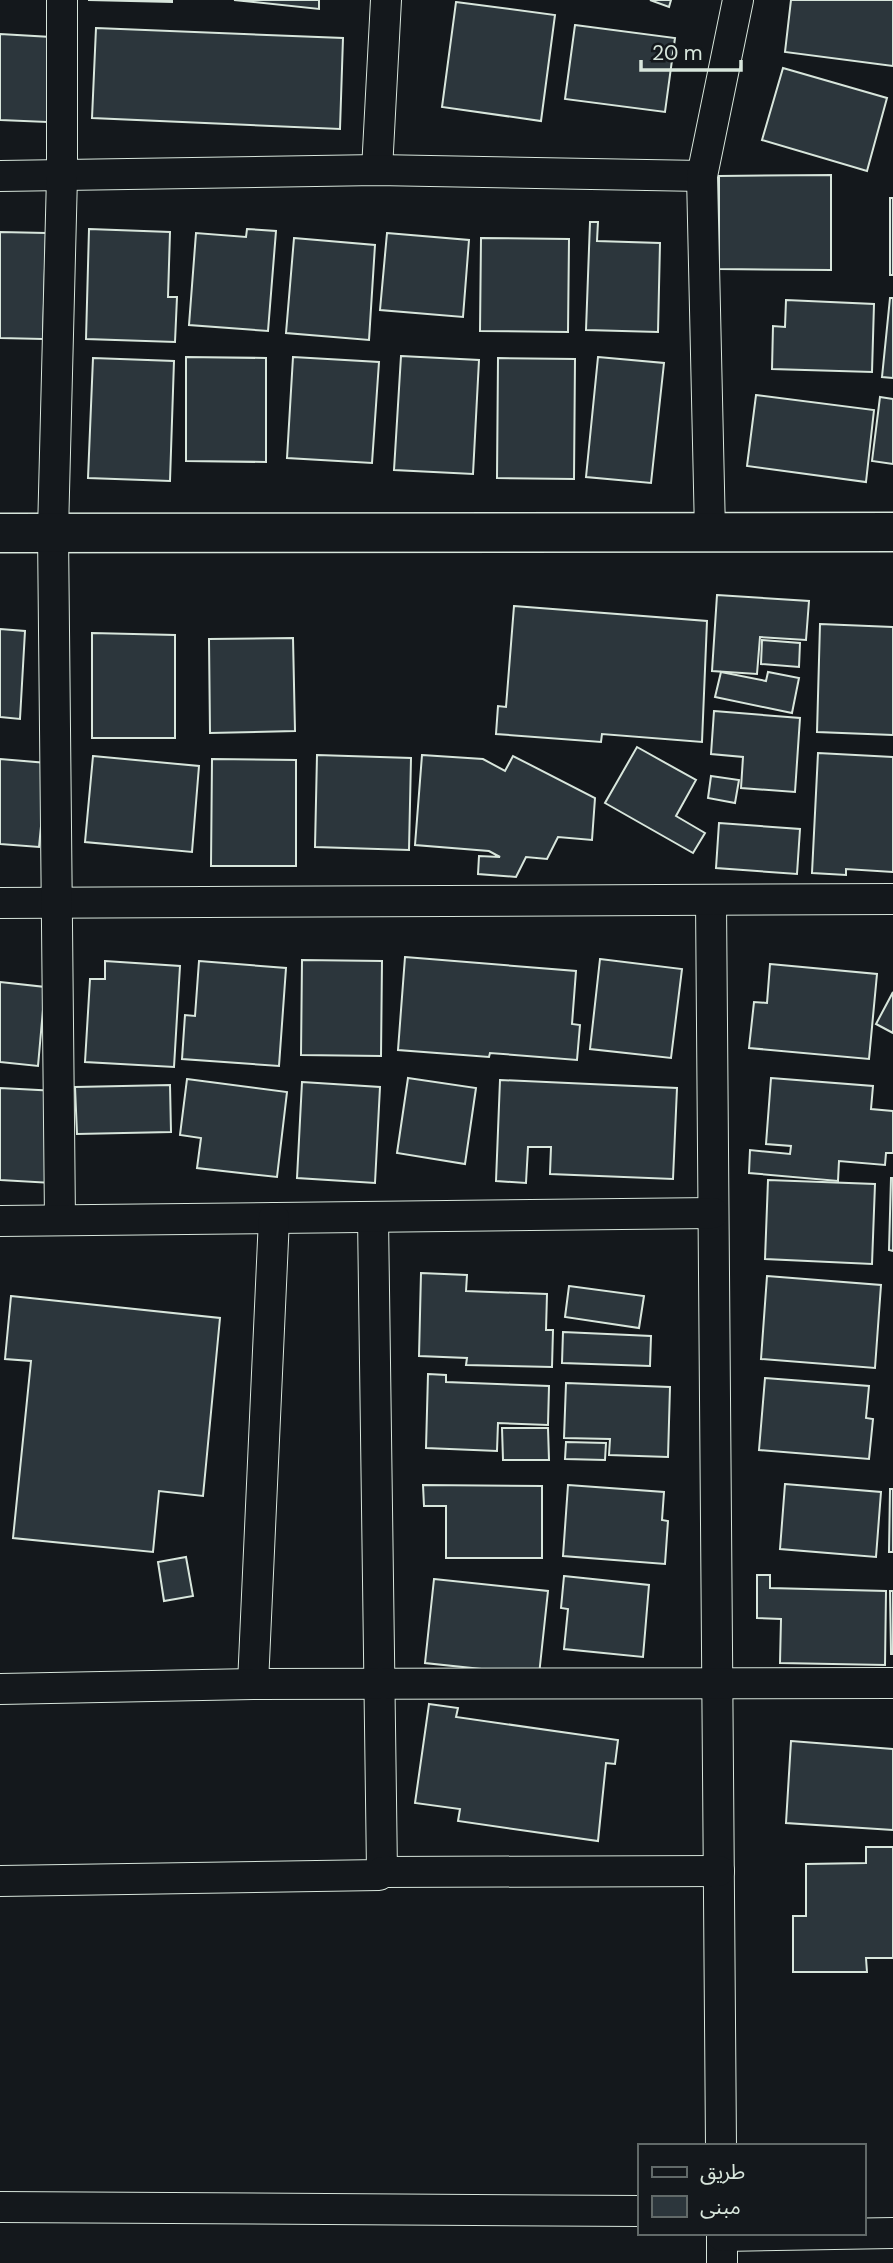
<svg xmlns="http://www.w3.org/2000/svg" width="893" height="2263" viewBox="0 0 893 2263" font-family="'DM Sans','Noto Sans Arabic',sans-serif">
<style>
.building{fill:#2c363c;stroke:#d8e6dc;stroke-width:2}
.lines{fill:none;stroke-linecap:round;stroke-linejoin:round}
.street-casing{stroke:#d8e6dc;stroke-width:32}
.secondary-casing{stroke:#d8e6dc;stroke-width:41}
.street{stroke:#14181c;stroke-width:30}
.secondary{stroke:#14181c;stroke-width:38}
</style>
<rect width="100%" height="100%" fill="#14181c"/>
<g class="building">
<path d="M88,0H172V2Z"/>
<path d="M234,0H319V9Z"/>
<path d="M650,0H671L669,7Z"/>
<path d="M791,0H893V66L785,52Z"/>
<path d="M456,2L555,15L541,121L442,107Z"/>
<path d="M575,25L675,38L665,112L565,99Z"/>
<path d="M96,28L343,38L340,129L92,118Z"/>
<path d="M0,34L51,37L47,122L0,120Z"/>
<path d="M783,68L887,98L867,171L762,140Z"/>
<path d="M831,175V270L719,269V176Z"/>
<rect x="890" y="198" width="3" height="77"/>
<path d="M590,222H598L597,241L660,243L658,332L586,330Z"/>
<path d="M89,229L170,232L168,297H177L175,342L86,339Z"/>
<path d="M247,229L276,231L268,331L189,325L196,233L246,237Z"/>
<path d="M0,232L46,233L43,339L0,338Z"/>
<path d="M387,233L469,240L463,317L380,310Z"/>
<path d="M294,238L375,245L369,340L286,333Z"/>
<path d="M481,238L569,239L568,332L480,331Z"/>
<path d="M890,298H893V378L882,377Z"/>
<path d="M786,300L874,304L872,372L772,369L773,326L785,327Z"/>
<path d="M401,356L479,360L473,474L394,470Z"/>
<path d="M186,357L266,358V462L186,461Z"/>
<path d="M293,357L379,362L372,463L287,458Z"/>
<path d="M598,357L664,363L651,483L586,477Z"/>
<path d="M93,358L174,361L170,481L88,478Z"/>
<path d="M498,358L575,359L574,479L497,478Z"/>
<path d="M756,395L874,410L866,482L747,466Z"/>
<path d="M880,397L893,399V464L872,461Z"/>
<path d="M717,595L809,601L806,640L760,637L757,674L712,671Z"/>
<path d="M514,606L707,621L702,742L602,734L601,742L496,734L498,706L506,707Z"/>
<path d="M820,624L893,627V735L817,732Z"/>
<path d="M0,629L25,631L20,719L0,717Z"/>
<path d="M92,633L175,635V738H92Z"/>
<path d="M293,638L295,731L210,733L209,639Z"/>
<path d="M762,640L800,643L799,667L761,664Z"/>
<path d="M721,672L766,681L768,672L799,678L792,713L715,697Z"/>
<path d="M714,711L800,718L795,792L741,788L743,757L711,754Z"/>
<path d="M637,747L696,780L676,816L705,833L693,853L605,803Z"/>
<path d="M818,753L893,757V872L846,869V875L812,873Z"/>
<path d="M317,755L411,758L409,850L315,847Z"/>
<path d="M422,755L483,759L505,771L513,756L595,798L592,840L558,837L547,859L526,857L516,877L478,874L479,856L500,857L489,851L415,845Z"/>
<path d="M93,756L199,766L192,852L85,842Z"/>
<path d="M0,759L47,763L39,847L0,844Z"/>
<path d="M212,759L296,760V866H211Z"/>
<path d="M711,776L739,780L735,803L708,798Z"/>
<path d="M719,823L800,829L797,874L716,868Z"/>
<path d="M405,957L576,971L572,1024L580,1025L577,1060L490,1053L489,1057L398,1050Z"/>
<path d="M600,959L682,969L671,1058L590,1049Z"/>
<path d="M302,960L382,961L381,1056L301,1055Z"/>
<path d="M105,961L180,966L174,1067L85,1062L90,979H105Z"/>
<path d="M199,961L286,968L279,1066L182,1059L185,1015L195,1016Z"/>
<path d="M770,964L877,974L869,1059L749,1048L754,1002L767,1003Z"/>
<path d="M0,982L45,987L38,1066L0,1062Z"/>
<path d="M893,992V1033L876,1024Z"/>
<path d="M408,1078L476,1088L465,1164L397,1153Z"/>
<path d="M771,1078L873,1086L871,1109L893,1111V1153H886L885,1165L839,1161L838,1181L749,1173L750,1150L790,1154L791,1146L766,1144Z"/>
<path d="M187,1079L287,1092L277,1177L197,1168L201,1138L180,1135Z"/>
<path d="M500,1080L677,1088L673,1179L550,1174L551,1147H528L526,1183L496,1181Z"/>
<path d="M302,1082L380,1087L375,1183L297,1178Z"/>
<path d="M170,1085L171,1132L77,1134L75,1087Z"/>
<path d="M0,1088L57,1091L52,1183L0,1180Z"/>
<path d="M891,1178H893V1251L889,1250Z"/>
<path d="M768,1180L875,1184L872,1264L765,1259Z"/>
<path d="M421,1273L467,1275L466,1291L547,1294L546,1330H553L552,1367L466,1365L467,1358L419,1356Z"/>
<path d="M767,1276L881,1285L875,1368L761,1359Z"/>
<path d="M569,1286L644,1296L639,1328L565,1317Z"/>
<path d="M11,1296L220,1318L203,1496L159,1491L153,1552L13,1538L31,1361L5,1359Z"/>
<path d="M563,1332L651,1336L650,1366L562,1363Z"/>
<path d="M428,1374L446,1375V1382L549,1386L548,1425L498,1423L497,1451L426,1448Z"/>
<path d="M765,1378L869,1386L866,1418L873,1419L869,1459L759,1450Z"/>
<path d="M566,1383L670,1387L668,1457L609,1455L610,1439L564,1438Z"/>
<path d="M502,1428H548L549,1460H503Z"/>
<path d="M566,1442L606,1443L605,1460L565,1459Z"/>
<path d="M785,1484L881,1492L876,1557L780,1549Z"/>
<path d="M423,1485L542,1486V1558H446V1506H424Z"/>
<path d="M568,1485L664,1492L662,1520L668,1521L665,1564L563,1556Z"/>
<path d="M890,1489H893V1552H889Z"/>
<path d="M186,1557L193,1596L164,1601L158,1562Z"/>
<path d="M757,1575H770V1588L886,1591L885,1665L780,1663L781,1619L757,1618Z"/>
<path d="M564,1576L649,1585L643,1657L564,1649L568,1609L561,1608Z"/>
<path d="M434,1579L548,1591L539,1675L425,1663Z"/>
<path d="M890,1591H893V1654H891Z"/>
<path d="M429,1704L458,1708L456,1717L618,1740L615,1764L606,1763L598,1841L458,1821L460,1809L415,1803Z"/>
<path d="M791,1741L893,1749V1830L786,1823Z"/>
<path d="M866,1847H893V1958H866L867,1972H793V1916H806V1864L866,1863Z"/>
</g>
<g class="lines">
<g class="street-casing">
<g id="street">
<path d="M377,170L386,0"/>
<path d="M0,176L377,170L702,176"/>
<path d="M710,532L702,176L738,0"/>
<path d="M711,900L721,2146"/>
<path d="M0,903L893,899"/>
<path d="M373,1217L382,1872"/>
<path d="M60,1220L53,532L62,176V0"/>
<path d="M0,1221L713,1213"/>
<path d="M253,1684L274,1218"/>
<path d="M0,1689L253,1684L893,1683"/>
<path d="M0,1881L379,1875L382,1872L719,1871"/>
<path d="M0,2207L639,2211"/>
<path d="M722,2233V2263"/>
<path d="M722,2236L893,2233"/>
</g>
</g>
<g class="secondary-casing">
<path id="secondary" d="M0,533L893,532"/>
</g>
<use href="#street" class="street"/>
<use href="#secondary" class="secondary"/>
</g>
<rect x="638" y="2144" width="228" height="91" fill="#14181c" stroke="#626a69" stroke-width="2"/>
<rect x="652" y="2167" width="35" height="10" fill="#14181c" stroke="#626a69" stroke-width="2"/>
<text x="700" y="2179" font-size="21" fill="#d8e6dc">طريق</text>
<rect x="652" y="2196" width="35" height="21" fill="#2c363c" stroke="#626a69" stroke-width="2"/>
<text x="700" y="2214" font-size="21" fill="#d8e6dc">مبنى</text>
<path d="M641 60v10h100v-10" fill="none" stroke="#d8e6dc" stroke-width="3.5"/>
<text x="652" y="60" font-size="21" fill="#d8e6dc" stroke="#14181c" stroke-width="5" paint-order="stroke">20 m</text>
</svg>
